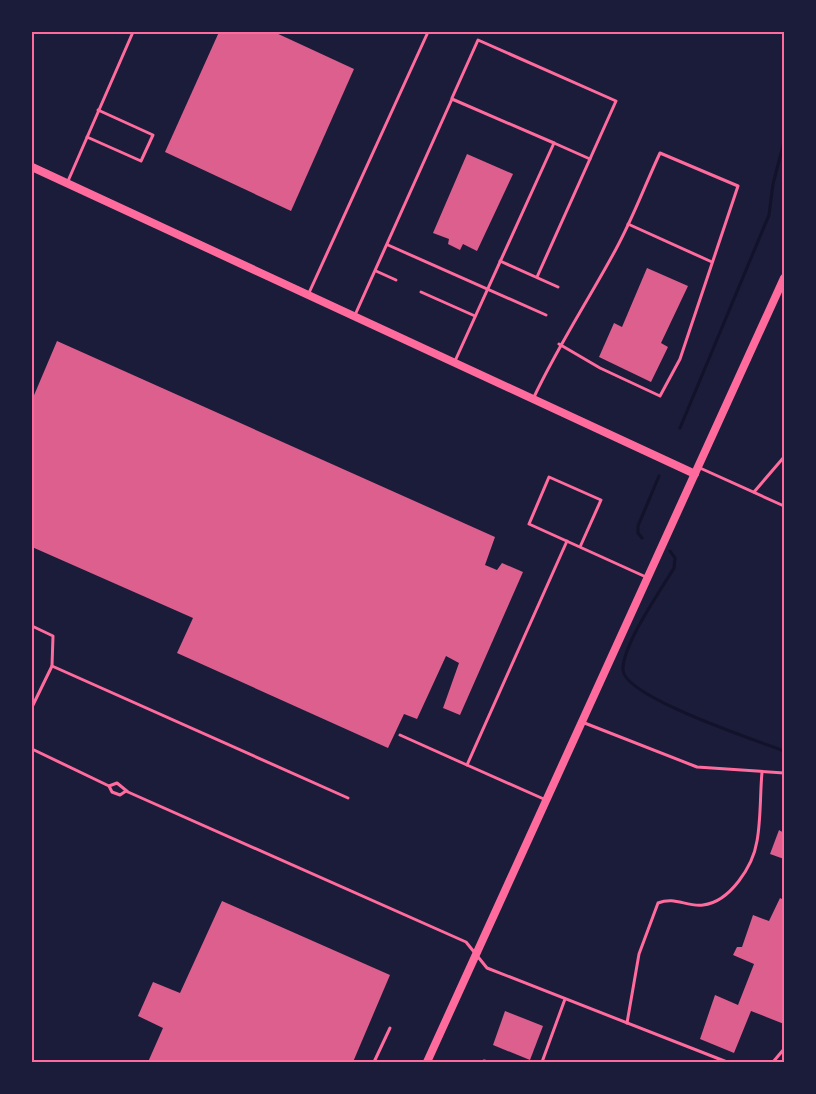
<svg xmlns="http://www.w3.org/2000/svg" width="816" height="1094" viewBox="0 0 816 1094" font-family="'DejaVu Sans',sans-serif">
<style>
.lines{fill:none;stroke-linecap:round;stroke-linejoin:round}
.stream{stroke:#12122b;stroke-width:3}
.building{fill:#dd5f8e}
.service{stroke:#ff6b9d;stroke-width:3}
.tertiary{stroke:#ff6b9d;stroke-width:8}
.secondary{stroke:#ff6b9d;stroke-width:8}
.neatline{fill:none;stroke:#ff6b9d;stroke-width:2}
</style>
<rect width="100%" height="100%" fill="#1b1b3a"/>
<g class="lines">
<g class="stream">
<path d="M783,32L784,41"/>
<path d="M680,428L769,215L773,184L784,142"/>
<path d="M642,538L638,533V526L659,476"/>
<path d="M670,551L675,558L674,568C661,590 622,645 623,670C624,697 758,741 784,751"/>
</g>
</g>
<g class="building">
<path d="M219,32H274L354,69L291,211L165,152Z"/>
<path d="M467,154L513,174L477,251L463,244L460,250L448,244L449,239L433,233Z"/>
<path d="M647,268L688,286L661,343L668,347L651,382L599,357L614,323L622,327Z"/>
<path d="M57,341L495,537L485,565L497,570L502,563L523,572L460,715L443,708L459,663L446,656L417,719L404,714L388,748L177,653L193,618L32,547V400Z"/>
<path d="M779,830L784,833V859L770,854Z"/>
<path d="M780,898L784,900V1024L751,1011L734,1053L700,1039L715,995L738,1005L754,964L733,955L737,947H742L753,915L769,921Z"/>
<path d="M222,901L390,975L353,1062H148L163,1028L138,1016L153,982L180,993Z"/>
<path d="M505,1011L543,1026L530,1060L493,1045Z"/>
</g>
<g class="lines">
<g class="service">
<path d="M452,98L478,40L616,101L537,277"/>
<path d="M87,137L141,161L153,135L98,110"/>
<path d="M554,143L590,159"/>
<path d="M68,181L133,32"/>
<path d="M628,224L712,262"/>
<path d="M388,245L546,315"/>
<path d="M500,261L558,287"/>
<path d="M376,271L396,280"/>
<path d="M421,292L475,316"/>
<path d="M308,295L428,32"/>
<path d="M355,315L452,99L554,143L455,361"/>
<path d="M534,397C558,346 589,299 616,249C633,218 645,185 660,153L738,186L680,359L660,396L600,368L559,344"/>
<path d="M700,468L784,506"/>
<path d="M754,492L784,457"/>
<path d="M580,547L601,500L549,477L529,524L646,577"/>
<path d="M32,626L53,636L52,666"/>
<path d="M32,707L52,666L348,798"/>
<path d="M582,722L697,767L784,773"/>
<path d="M400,735L467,765"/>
<path d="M32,749L109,786L112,792L120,795L126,791"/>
<path d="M109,786L117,783L128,792L466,942L487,968L727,1062"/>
<path d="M546,800L467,765L567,541"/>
<path d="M627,1023L639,954L658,903C675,896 686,907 703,905C730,902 753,866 757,841C761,819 760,794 762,772"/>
<path d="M484,1061L488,1062"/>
<path d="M374,1062L390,1028"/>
<path d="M542,1062L565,999"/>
<path d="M773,1062L784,1049"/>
</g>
<path class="tertiary" d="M32,167L695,474"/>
<path class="secondary" d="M427,1062L784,278"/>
</g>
<rect width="816" height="1094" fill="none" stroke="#1b1b3a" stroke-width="66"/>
<rect x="33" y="33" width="750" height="1028" class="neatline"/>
</svg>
